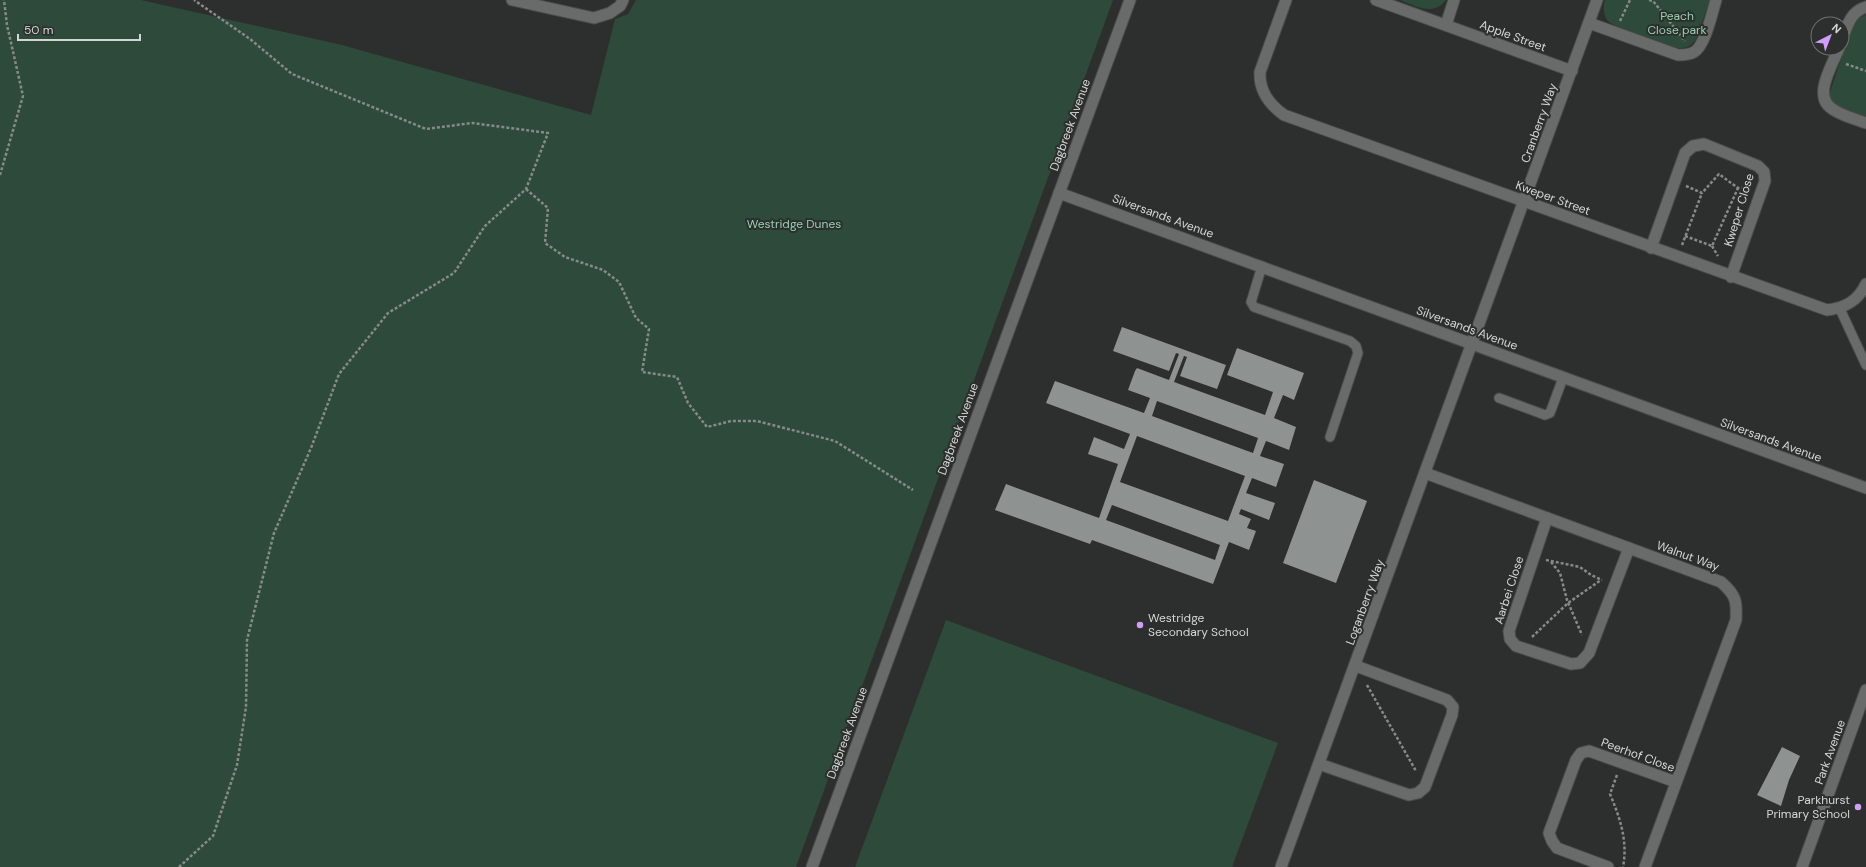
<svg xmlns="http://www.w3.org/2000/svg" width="1866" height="867" viewBox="0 0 1866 867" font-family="'DM Sans',sans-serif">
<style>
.green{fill:#2e4a3a}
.building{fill:#8e9290;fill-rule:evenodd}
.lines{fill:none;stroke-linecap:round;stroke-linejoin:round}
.service-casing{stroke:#4a4c4b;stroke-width:11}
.minor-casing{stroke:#4a4c4b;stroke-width:13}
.tertiary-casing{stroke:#4a4c4b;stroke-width:13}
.path{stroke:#888a89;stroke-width:2.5;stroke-dasharray:3 2;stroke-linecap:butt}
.service{stroke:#686b69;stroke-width:9}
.minor{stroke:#686b69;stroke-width:11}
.tertiary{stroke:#686b69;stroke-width:11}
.poi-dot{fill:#d19dfe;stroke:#2c2f2d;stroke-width:1.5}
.labels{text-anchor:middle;stroke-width:4;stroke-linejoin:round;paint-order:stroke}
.park-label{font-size:12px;fill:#96d2af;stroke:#2c2f2d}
.street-label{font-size:12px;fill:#d4d6d5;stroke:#2c2f2d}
.poi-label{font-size:12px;fill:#d4d6d5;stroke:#2c2f2d;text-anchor:start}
</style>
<rect width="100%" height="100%" fill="#2c2f2d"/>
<g class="green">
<path d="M0,0H141L342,45L591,115L615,19L628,14L636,0H1113L796,867H0Z"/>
<path d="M1400,0H1446C1433,17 1416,6 1400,0Z"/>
<path d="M1605,0H1710L1696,39C1691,46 1686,49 1677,48C1665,44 1614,28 1608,21C1603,15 1603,7 1605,0Z"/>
<path d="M1866,15V117C1853,112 1834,110 1829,95L1853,24L1857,19Z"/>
<path d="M946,620L1278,743L1232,867H855Z"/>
</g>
<g class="building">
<path d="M1122,327L1226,365L1217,389L1180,376L1187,357L1184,356L1174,382L1265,415L1273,392L1227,375L1237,348L1304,373L1294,400L1283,395L1274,418L1296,427L1289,450L1266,441L1260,456L1284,464L1276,487L1252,478L1246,493L1275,503L1269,520L1241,509L1239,514L1251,519L1247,528L1256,531L1249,550L1229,542L1213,584L1092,540L1090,544L995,510L1006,484L1099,518L1118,464L1088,454L1094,437L1124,449L1130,434L1046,403L1055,381L1144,413L1150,398L1128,390L1135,371L1137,368L1169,380L1179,354L1176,353L1169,371L1113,351ZM1157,401L1258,438L1253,453L1152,416ZM1137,436L1245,476L1228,521L1120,482ZM1112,505L1220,545L1215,560L1106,520Z"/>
<path d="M1314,480L1367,501L1336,583L1283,563Z"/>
<path d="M1782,747L1800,756L1789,780L1781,806L1757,795Z"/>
</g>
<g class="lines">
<g class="service-casing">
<g id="service">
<path d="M1262,266L1252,299L1251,302L1254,307L1350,341L1356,346L1358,353L1330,437"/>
<path d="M1840,309L1866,365"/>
<path d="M1499,398L1545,415L1550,413L1563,378"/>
</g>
</g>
<g class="minor-casing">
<g id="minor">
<path d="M512,0L594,18L610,13L620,6L623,0"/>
<path d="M1286,0L1260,72C1259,91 1269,104 1284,115L1827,310C1845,308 1858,301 1866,284"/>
<path d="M1376,0L1572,71"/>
<path d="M1589,23L1678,55C1684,55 1689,55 1694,52C1705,46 1712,13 1716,0"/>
<path d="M1446,25L1454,0"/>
<path d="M1842,39C1848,25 1850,12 1866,7"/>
<path d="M1839,48C1832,66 1811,98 1834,110C1843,116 1855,119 1866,123"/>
<path d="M1059,193L1866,488"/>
<path d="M1651,248L1685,153L1693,146L1704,144L1758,166L1764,172L1765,181L1731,277"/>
<path d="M1425,473L1721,582C1736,595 1737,601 1736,620L1645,867"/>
<path d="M1547,518L1509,631L1510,639L1516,646L1571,664L1580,663L1589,653L1629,548"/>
<path d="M1319,764L1409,795L1418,793L1425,787L1452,715L1453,707L1447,700L1356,666"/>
<path d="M1281,867L1597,0"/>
<path d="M1608,867L1557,848L1552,841L1549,833L1576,760L1581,753L1589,751L1676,782"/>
</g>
</g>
<g class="tertiary-casing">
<g id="tertiary">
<path d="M812,867L1130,0"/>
<path d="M1802,867L1866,690"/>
</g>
</g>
<g class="path">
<path d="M1649,0L1653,1L1685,41"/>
<path d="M1620,21L1630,0"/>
<path d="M1846,64L1866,71"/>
<path d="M0,175L23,96L7,25L4,0"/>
<path d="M1686,186L1702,193L1719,174L1738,188H1749"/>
<path d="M526,189L548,208L545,243L565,257L603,270L619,282L636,318L649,329L642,372L677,377L688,403L707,427L731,421H757L835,441L913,490"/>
<path d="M1685,236L1712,246L1738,188"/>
<path d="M1682,245L1702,193"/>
<path d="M1712,246L1718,256"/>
<path d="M1546,560L1580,567L1591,575L1602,580"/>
<path d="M1551,562L1560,573L1567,600L1582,635"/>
<path d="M1532,637L1568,603L1601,580"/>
<path d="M1367,685L1416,771"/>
<path d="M1617,775L1610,794C1620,818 1628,841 1623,867"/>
<path d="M179,867L213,836L237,765L246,707L247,640L274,533L311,448L339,374L388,313L454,273L485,226L526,189L548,133L472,123L426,129L292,74L250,39L194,0"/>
</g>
<use href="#service" class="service"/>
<use href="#minor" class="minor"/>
<use href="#tertiary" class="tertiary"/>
</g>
<g class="poi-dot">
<circle cx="1140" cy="625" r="4"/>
<circle cx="1858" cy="807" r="4"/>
</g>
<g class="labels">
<g class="park-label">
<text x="1677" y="20">Peach<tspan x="1677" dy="14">Close park</tspan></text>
<text x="794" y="228">Westridge Dunes</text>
</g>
<g class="street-label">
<text transform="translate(1513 36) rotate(20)" y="4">Apple Street</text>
<text transform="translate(1539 123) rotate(-70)" y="4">Cranberry Way</text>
<text transform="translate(1070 125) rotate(-70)" y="4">Dagbreek Avenue</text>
<text transform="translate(1553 198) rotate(20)" y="4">Kweper Street</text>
<text transform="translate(1739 210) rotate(-73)" y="4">Kweper Close</text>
<text transform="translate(1163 216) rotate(20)" y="4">Silversands Avenue</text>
<text transform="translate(1467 328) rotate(20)" y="4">Silversands Avenue</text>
<text transform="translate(958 429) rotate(-70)" y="4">Dagbreek Avenue</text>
<text transform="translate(1771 440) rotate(20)" y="4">Silversands Avenue</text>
<text transform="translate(1688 556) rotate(20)" y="4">Walnut Way</text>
<text transform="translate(1509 590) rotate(-72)" y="4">Aarbei Close</text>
<text transform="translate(1365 602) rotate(-70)" y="4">Loganberry Way</text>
<text transform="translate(847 733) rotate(-70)" y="4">Dagbreek Avenue</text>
<text transform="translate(1830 752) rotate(-70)" y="4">Park Avenue</text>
<text transform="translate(1638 755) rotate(20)" y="4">Peerhof Close</text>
</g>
<g class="poi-label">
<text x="1148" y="622">Westridge<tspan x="1148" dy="14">Secondary School</tspan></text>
<text x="1850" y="804" text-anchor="end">Parkhurst<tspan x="1850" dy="14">Primary School</tspan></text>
</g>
</g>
<g transform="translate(1830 36) rotate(42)"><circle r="19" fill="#2c2f2d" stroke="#6f7270"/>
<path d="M0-3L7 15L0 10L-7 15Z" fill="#d19dfe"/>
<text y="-6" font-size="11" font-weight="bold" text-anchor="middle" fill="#d4d6d5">N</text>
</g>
<path d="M18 34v6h122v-6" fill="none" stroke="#d4d6d5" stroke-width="2"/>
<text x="24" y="34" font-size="12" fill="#d4d6d5" stroke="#2c2f2d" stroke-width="3" paint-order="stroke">50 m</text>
</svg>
